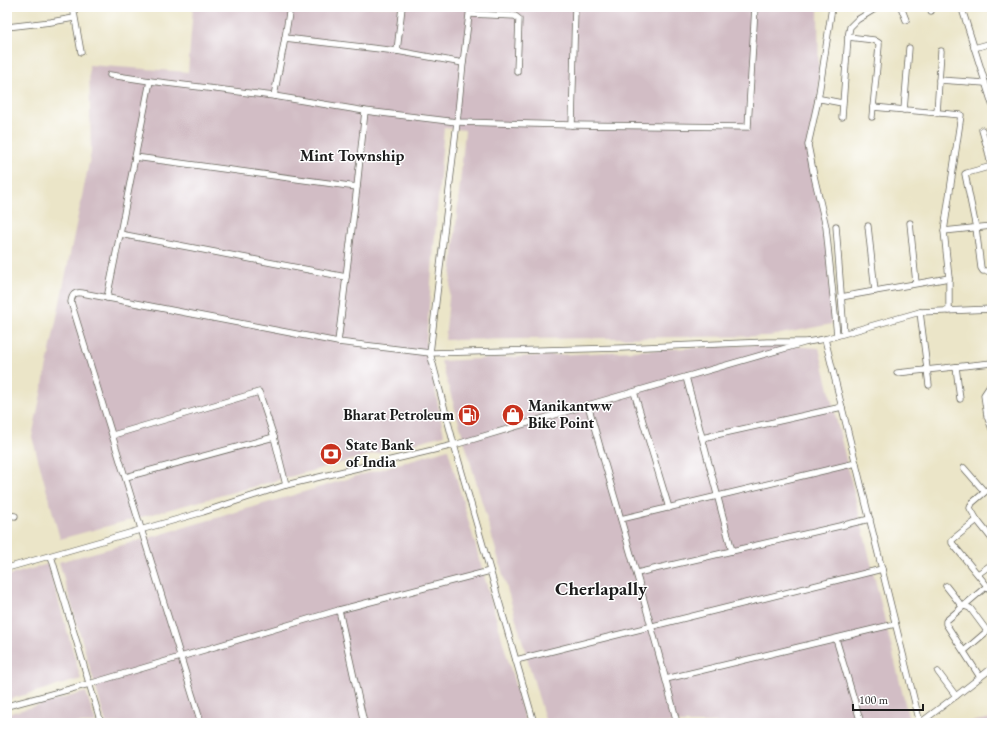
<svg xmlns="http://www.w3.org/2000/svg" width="999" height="730" viewBox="0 0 999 730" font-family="'EB Garamond',serif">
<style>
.industrial{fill:#d2bdc5}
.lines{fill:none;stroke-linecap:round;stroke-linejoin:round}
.minor-casing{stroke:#646258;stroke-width:7}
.minor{stroke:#fff;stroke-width:5.5}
.labels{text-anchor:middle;stroke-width:3;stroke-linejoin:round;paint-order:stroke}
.poi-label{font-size:15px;font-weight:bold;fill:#1c1c1c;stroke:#fff;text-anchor:start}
.neighbourhood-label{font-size:16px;font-weight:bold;fill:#1c1c1c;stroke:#fff}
.district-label{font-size:19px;font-weight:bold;fill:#1c1c1c;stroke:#fff}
</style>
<rect width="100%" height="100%" fill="#fff"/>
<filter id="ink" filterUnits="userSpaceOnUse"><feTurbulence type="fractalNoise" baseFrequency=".025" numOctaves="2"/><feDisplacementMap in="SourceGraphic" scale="8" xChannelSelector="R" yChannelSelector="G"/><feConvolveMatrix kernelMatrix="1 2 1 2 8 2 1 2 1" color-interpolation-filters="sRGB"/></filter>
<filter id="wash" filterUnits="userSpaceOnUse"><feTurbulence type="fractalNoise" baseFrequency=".012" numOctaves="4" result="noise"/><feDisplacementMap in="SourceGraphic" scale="16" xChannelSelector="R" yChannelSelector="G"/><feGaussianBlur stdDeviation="0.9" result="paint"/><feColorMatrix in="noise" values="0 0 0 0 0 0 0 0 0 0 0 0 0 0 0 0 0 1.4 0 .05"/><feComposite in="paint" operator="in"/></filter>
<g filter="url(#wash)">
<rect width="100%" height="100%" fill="#ebe5c8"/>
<g class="industrial">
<path d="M193,7H818L819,92L807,145L826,216L832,324L770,336L445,340L465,130L444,128L426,343L444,435L60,539L32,437L91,153L89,65L188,72Z"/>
<path d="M765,344L819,348L909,720L871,723H546L441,361Z"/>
<path d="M448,449L526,723H106L59,562L152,537Z"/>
<path d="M48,564L81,679L7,700V576Z"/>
<path d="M86,692L96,723H7V714Z"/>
<path d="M992,718V723H964Z"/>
</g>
</g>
<g filter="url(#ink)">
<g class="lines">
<g class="minor-casing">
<g id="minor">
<path d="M73,7L81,52"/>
<path d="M470,7L463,63L457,122L430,353L454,445L534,723"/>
<path d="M901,7L906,20"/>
<path d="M930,7L931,11"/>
<path d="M990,7L992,14"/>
<path d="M963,12L992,104"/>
<path d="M470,14L515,16L519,19L517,72"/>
<path d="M7,27L51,22L74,18"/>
<path d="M848,37L874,40L879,43V46L872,117"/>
<path d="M285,38L397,51L463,63"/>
<path d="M974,48L992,43"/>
<path d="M397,51L402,7"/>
<path d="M110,75L150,81L274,96L365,111L457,122L572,125L748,127L755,7"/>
<path d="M939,80L985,83"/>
<path d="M274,96L285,38L290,7"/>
<path d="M818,100L832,7"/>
<path d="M873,107L961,115L944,231L949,278V311"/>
<path d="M904,110L909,48"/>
<path d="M937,113L941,51"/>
<path d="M842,117L848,37L850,27L857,20L878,7"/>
<path d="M572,125L575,7"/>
<path d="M982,130L988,151L992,171"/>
<path d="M135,157L357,187"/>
<path d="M992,166L967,173L965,174L976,228L981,268L983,271H992"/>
<path d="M910,223L916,283"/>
<path d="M836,226L844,333"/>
<path d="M868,226L875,291"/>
<path d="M944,231L992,226"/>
<path d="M120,234L346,277"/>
<path d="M841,297L949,278"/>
<path d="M107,298L120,234L150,81"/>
<path d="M920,312L929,385"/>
<path d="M837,335L826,227L814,176L808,145L818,100L821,99L842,103"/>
<path d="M825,339L920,723"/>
<path d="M338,342L357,187L365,111"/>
<path d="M956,367L960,399"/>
<path d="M897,373L992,363"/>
<path d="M686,377L732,551"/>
<path d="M992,383L984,395L987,416L992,429"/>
<path d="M634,392L669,508"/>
<path d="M588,405C618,511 650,616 677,723"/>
<path d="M113,435L259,392L274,437L286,485"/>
<path d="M702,438L842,407"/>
<path d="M964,468L984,491"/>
<path d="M126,477L274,437"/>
<path d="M992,486L972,503L970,508L977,520L992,539"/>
<path d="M7,515L15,516"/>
<path d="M621,519L856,463"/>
<path d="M977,520L952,540V543L992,592"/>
<path d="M51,556L101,723"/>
<path d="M7,568L203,512L286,485L454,445L588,405L807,342L825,339L920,312L992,309"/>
<path d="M637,573L870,519"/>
<path d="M978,574L992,564"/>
<path d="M946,586L961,605L970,608L987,631"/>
<path d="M339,610L364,723"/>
<path d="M836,639L861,723"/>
<path d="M964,651L992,627"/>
<path d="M516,660L882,569"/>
<path d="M938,672L956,696"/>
<path d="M980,677L946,624V621L987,586"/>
<path d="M666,679L895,624"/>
<path d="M7,706L89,684L339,610L490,571"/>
<path d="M201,723L71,302C72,295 74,292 82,293L338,342L430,353L622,348L767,342H807"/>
<path d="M920,723L956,696L992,668"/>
</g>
</g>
<use href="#minor" class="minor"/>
</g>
</g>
<defs>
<g id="fuel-disc" transform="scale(1.15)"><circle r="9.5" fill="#c8321e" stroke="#fff"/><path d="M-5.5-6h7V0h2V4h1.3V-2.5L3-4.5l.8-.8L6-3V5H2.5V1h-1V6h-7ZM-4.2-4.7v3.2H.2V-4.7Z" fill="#fff"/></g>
<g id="shop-disc" transform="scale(1.15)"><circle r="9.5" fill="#c8321e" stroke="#fff"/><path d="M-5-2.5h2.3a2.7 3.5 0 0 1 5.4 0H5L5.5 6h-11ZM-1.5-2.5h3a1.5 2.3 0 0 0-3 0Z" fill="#fff"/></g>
<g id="bank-disc" transform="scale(1.15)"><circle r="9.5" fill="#c8321e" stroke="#fff"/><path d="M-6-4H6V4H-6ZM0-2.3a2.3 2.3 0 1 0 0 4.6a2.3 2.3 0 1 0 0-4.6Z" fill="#fff"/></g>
</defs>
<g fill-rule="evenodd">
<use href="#fuel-disc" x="469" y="415"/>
<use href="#shop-disc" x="513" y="415"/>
<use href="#bank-disc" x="331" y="454"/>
</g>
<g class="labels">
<g class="poi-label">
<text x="528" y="411">Manikantww<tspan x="528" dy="17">Bike Point</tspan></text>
<text x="454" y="420" text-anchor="end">Bharat Petroleum</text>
<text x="346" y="450">State Bank<tspan x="346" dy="17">of India</tspan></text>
</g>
<g class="neighbourhood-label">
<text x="352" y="161">Mint Township</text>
</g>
<g class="district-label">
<text x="601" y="595">Cherlapally</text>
</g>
</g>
<rect width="999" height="730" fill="none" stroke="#fff" stroke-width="24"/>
<path d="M853 704v6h70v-6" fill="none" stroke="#1c1c1c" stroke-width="2"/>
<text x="859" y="704" font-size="12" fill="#1c1c1c" stroke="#ffffff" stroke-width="3" paint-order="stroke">100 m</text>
</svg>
